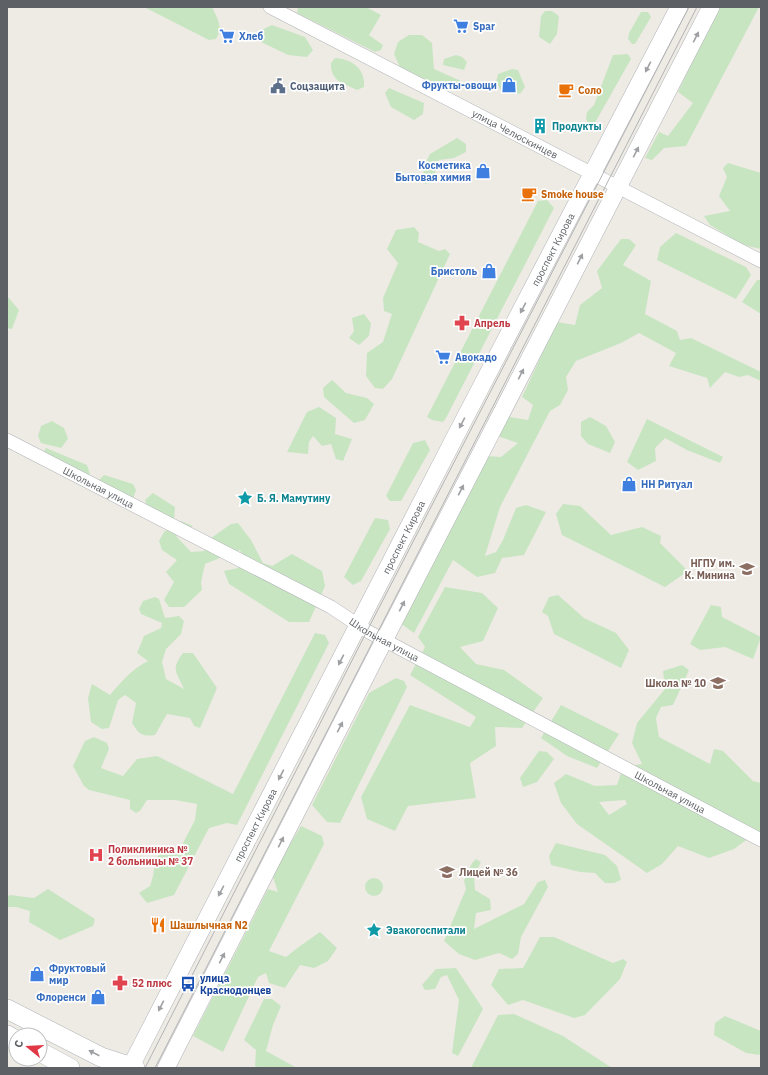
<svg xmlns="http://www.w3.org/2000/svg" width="768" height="1075" viewBox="0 0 768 1075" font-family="'IBM Plex Sans',sans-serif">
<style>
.green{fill:#c8e5c2;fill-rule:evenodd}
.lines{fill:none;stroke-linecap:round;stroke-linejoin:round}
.minor-casing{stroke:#b0b3b7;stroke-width:14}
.tertiary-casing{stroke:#b0b3b7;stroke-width:18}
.secondary-casing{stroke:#b1b5b9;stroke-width:20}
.minor{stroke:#fff;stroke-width:13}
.tertiary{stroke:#fff;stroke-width:17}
.secondary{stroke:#fff;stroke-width:19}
.tram{stroke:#b3b4b5;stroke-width:1}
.oneway{fill:#9ea0a3}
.labels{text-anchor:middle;stroke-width:3.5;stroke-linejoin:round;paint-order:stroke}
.shop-label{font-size:10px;font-weight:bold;fill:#366cbe;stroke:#fff;text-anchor:start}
.service-label{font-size:10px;font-weight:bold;fill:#4e5e75;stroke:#fff;text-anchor:start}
.food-label{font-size:10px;font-weight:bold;fill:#c56008;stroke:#fff;text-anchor:start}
.culture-label{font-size:10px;font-weight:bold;fill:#0d838f;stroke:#fff;text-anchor:start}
.street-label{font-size:10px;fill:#5d6165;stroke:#fff}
.health-label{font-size:10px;font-weight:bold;fill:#be3a42;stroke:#fff;text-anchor:start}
.education-label{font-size:10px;font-weight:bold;fill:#785e54;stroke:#fff;text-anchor:end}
.transit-label{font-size:10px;font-weight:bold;fill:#164399;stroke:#fff;text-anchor:start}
</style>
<rect width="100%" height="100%" fill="#eeebe5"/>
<g class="green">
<path d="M144,7H212C217,18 224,27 216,39L209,40Z"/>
<path d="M298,7H366L381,15L369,35L383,45L381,50L375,52L297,13Z"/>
<path d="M718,7H759L686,146L664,148L652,160L645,158L659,132L668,136L693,103L678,92Z"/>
<path d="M545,11H552L559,16L557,34L550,44L539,37L541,16Z"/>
<path d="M641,12H648L651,17L635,44H632L628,39L629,33Z"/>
<path d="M272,25L305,37L313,50L307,57L288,55L259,41V31Z"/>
<path d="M409,35H422L432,43L434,69L461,81V85L456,90L441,83L434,84L400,67L394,54L398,42Z"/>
<path d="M628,54L631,59L596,121L589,128L586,118L587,112L594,105L613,55Z"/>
<path d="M456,55L462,57L467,62L464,70L443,65L444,59Z"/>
<path d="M335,58C352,59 366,69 364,87L357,90C343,83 330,81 331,63Z"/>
<path d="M512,69L518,70L525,87L520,94L500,89L496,82L498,74Z"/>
<path d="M389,88L424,103L423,114L414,120L391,107L385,93Z"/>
<path d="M457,138L466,144V152L454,158L439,160L435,169L437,180L425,184L423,168L430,154Z"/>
<path d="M728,163L761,173V249L743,245L710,225L704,216L730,211L719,196L727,177L723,168Z"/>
<path d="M547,200L554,208L446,418L443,422L432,420L427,417L538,201Z"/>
<path d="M414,227L419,233L418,242L439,251L445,249L450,254L392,379L383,389L375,388L366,376L367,353L383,342L392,314L384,311L383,298L398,263L387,249L396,230Z"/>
<path d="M676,233L746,267L751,275L736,299L657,260L660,247Z"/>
<path d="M621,239H629L636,245L623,265L651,281L645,314L677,331L680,340L691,338L761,372V381L748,375L739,377L725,372L710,388L707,378L669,366L676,353L639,333L621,343L576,361L566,377L568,390L560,405L550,411L500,507L485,556L496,552L503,540L516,508L526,505L546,512L524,555L502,558L495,573L477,577L453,560L414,633L400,623L487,456L501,457L518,443L497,436L503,416L528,420L533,405L522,397L557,322L575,325L580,305L602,288L597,271Z"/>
<path d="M757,280H761V314L742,302Z"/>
<path d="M7,296L19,310L12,329L7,328Z"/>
<path d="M364,314L371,323L369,336L359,345L349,338L354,331L352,318Z"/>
<path d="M332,380L346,393L367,398L374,404L365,420L354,423L324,397L323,388Z"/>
<path d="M319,407L336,418L335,434L352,439L343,461L336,459L331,444L322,446L313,436L309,442L308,454L287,452L307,412Z"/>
<path d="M590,417L606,426L615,442L610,453L588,444L581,436V422Z"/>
<path d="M647,419L723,457L720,463L687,450L665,438L655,448L656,461L638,470L627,462Z"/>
<path d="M52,421L64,428L68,439L61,448L41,443L38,436L41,426Z"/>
<path d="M425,440L430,450L401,501H390L386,496L413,443Z"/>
<path d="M46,448L87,465L90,474L83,478L41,456Z"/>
<path d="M104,475L133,484L136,490L133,499L96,483Z"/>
<path d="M153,493L175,507L174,520L148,511L145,500Z"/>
<path d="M563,504L580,506L611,535L642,527L661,536L660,543L688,571L665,587L562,535L556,514Z"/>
<path d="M375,518L388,520L390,529L361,581L353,585L344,577Z"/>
<path d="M181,521L193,526L176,536L191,552L204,551L211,538L231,524L238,523L251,540L263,563L272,566L292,554L322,571L325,586L309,622H289L229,584L224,571L238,568L244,559L240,550L205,564L201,582L202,590L184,607H169L164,600L174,582L166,572L177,560L162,550L159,541L164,532Z"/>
<path d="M445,587L482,593L498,608L483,641L460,647L476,664L504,670L543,698L522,728L495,727L496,746L470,763L476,798L408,806L395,831L367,819L361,797L410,705L470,727L476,717L410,675L425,647L418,637Z"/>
<path d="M558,595L584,618L616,633L629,650L621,668L554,634L548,616L542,612L549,597Z"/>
<path d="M155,597L159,599L165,618L179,616L184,621L181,634L166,649L162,662L166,679L184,689C177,672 170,670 183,653H193L217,688L200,728L194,726L190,718L167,714L155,735C142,737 139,734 132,723L136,703L125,695L118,700L109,728L102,729L91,722L88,698L92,684L110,695C121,682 133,668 148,661L137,653L144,636L161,628L162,623L141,614L139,609L143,601Z"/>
<path d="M711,605L721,607L722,617L761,637L753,659L725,647L700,650L690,644Z"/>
<path d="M315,633L325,635L329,643L237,825L227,823L209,828L174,895L147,903L139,893L150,886L153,876L156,858L164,850L180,849L195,820L197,804L175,800H147L140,811L136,813L130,809V800L89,790L84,786L73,766L85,741L94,737L107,743L109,749L101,768L123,776L137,759L157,756L233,794Z"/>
<path d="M682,665L689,670L673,705L661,707L656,718L659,737L710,764L714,749L723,751L753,781L761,783V835L756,833L734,849L709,858L678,846L662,864L647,873L577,824L561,803L554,783L566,774L595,786L617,785L623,767L642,764L632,743L637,723L665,689L663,671ZM625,800L627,804L609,815L599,802Z"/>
<path d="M396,678L404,681L407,687L340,823L327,822L312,805L369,693Z"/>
<path d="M561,705L619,734L597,768L567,756L541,738Z"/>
<path d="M539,751L547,752L554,759L537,782L523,787L520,778Z"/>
<path d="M301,826L322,836L324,844L269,951L286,957L300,946L320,932L337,948L328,961L314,968L300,965L285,988L269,983L266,973L258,977L223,1052L193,1036L268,889L278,892L272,874Z"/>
<path d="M556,843L605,855L617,866L621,880L614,883H605L595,873L580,872L551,865L549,856Z"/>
<path d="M476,859L481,862L474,876L475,890L490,899L491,910L476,913L474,929L524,904L538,882L545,880L548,887L521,937L518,954L512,959L499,953L475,960L459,954L444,941L466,889L464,881L472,863Z"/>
<circle cx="374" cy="887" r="9"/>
<path d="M48,889L95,919L93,926L60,940L29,922L30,911L16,907H7V897L10,895L34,898Z"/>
<path d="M540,937H554L613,963L623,959L627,962L620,979L585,1015L574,1018L523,1000L508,1005L491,985L499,969L523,968Z"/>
<path d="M456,968L483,1009L458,1056L452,1053L459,1000L447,975L441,977L435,989L425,990L422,985L436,969Z"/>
<path d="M264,999H272L281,1006L273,1025L266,1051L297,1068H259L255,1066L256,1050L244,1040Z"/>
<path d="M514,1014L563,1036L612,1068H471L498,1015Z"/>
<path d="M725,1016L761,1031V1053L759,1055L746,1053L714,1035L715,1023Z"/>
</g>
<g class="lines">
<g class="minor-casing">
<g id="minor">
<path id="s1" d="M270,7L761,261"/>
<path id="s2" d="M7,440L331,607L367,631L761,840"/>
</g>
</g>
<g class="tertiary-casing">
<g id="tertiary">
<path id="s3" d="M131,1066L456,435L679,7"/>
<path d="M166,1068L375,658L711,7"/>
</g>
</g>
<g class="secondary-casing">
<g id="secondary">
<path d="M7,1009L101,1057L135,1068"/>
<path d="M7,1035L16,1040"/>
<path d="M40,1052L70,1068"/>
</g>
</g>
<use href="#minor" class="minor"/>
<use href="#tertiary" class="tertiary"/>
<use href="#secondary" class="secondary"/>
<g class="tram">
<path d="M145,1068L367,631L689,7"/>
<path d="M155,1068L697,7"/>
</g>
</g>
<defs><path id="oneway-solid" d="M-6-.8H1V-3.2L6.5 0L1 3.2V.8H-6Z"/></defs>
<g class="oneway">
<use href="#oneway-solid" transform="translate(696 37) rotate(-63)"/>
<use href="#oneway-solid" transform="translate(648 67) rotate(117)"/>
<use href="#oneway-solid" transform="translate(636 152) rotate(-63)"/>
<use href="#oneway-solid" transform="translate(580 259) rotate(-63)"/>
<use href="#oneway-solid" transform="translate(523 308) rotate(118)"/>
<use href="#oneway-solid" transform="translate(521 374) rotate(-63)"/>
<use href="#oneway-solid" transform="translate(462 423) rotate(118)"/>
<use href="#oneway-solid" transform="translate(461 490) rotate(-63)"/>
<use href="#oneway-solid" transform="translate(402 606) rotate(-63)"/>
<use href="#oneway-solid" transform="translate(341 660) rotate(117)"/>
<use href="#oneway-solid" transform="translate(340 727) rotate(-63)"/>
<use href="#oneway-solid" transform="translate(281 775) rotate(117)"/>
<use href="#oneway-solid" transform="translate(281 842) rotate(-63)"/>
<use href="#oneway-solid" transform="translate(221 891) rotate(118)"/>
<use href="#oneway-solid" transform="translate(222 958) rotate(-63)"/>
<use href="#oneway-solid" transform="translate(161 1006) rotate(117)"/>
<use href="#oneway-solid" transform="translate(94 1053) rotate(-153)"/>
</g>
<defs>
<g id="supermarket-bare" transform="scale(1.2)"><path d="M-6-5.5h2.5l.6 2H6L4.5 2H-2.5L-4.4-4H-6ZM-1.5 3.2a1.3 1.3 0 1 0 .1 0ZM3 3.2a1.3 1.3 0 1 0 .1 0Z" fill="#3f7fe0" stroke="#fff" stroke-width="2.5" paint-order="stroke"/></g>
<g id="shop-bare" transform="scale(1.2)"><path d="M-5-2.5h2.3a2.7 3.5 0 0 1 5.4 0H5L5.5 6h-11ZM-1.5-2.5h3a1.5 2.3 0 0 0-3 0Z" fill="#3f7fe0" stroke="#fff" stroke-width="2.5" paint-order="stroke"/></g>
<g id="civic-bare" transform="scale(1.2)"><path d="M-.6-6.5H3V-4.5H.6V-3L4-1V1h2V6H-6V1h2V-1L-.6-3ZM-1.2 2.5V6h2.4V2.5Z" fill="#5c6f8a" stroke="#fff" stroke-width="2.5" paint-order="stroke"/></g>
<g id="cafe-bare" transform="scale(1.2)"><path d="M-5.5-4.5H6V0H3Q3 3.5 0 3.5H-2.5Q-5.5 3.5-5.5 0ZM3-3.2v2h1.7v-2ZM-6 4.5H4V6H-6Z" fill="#e8710a" stroke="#fff" stroke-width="2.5" paint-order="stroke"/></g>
<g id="building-bare" transform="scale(1.2)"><path d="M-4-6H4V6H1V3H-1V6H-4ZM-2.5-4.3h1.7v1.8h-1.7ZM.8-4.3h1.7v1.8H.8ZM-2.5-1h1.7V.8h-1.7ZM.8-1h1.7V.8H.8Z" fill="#0f9aa8" stroke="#fff" stroke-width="2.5" paint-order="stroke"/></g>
<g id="pharmacy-bare" transform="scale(1.2)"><path d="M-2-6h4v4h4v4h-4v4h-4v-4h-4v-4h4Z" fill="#e0444e" stroke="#fff" stroke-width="2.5" paint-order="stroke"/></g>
<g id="sight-bare" transform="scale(1.2)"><path d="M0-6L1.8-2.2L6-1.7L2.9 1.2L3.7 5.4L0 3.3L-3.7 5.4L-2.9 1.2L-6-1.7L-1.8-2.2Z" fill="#0f9aa8" stroke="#fff" stroke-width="2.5" paint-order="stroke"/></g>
<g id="university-bare" transform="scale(1.2)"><path d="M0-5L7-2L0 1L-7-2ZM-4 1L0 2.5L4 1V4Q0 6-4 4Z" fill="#8d6e63" stroke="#fff" stroke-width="2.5" paint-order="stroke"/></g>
<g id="school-bare" transform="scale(1.2)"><path d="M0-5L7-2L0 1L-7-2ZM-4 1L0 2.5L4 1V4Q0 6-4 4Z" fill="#8d6e63" stroke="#fff" stroke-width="2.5" paint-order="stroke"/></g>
<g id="hospital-bare" transform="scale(1.2)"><path d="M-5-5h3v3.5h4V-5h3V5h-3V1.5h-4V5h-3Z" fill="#e0444e" stroke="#fff" stroke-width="2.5" paint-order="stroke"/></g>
<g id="restaurant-bare" transform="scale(1.2)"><path d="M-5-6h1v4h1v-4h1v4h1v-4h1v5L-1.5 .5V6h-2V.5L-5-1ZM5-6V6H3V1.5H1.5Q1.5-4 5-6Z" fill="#e8710a" stroke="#fff" stroke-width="2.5" paint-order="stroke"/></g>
<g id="bus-bare" transform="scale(1.2)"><path d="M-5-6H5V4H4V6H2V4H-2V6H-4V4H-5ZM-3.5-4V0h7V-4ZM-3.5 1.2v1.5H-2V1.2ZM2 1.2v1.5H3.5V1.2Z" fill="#1a4fb4" stroke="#fff" stroke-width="2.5" paint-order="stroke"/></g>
</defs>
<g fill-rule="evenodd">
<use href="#supermarket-bare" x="461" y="26"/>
<use href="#supermarket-bare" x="227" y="36"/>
<use href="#shop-bare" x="509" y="85"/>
<use href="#civic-bare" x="278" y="86"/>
<use href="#cafe-bare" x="566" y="90"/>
<use href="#building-bare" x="540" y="126"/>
<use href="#shop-bare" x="483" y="171"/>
<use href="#cafe-bare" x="529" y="194"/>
<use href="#shop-bare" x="489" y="271"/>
<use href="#pharmacy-bare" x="462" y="323"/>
<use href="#supermarket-bare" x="443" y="357"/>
<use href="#shop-bare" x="629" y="484"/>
<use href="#sight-bare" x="245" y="498"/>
<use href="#university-bare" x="747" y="569"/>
<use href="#school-bare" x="718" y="683"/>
<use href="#hospital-bare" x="96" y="855"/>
<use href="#school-bare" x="447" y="872"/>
<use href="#restaurant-bare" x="158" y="925"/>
<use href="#sight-bare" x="374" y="930"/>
<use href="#shop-bare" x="37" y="974"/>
<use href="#pharmacy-bare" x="120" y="983"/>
<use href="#bus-bare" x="188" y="984"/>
<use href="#shop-bare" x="98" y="997"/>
</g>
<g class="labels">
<g class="shop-label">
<text x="473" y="30">Spar</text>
<text x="239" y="40">Хлеб</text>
<text x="497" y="89" text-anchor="end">Фрукты-овощи</text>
<text x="471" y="169" text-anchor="end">Косметика<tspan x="471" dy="12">Бытовая химия</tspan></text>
<text x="477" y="275" text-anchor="end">Бристоль</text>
<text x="455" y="361">Авокадо</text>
<text x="641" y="488">НН Ритуал</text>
<text x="49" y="972">Фруктовый<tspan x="49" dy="12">мир</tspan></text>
<text x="86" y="1001" text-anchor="end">Флоренси</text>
</g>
<g class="service-label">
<text x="290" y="90">Соцзащита</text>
</g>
<g class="food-label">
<text x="578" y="94">Соло</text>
<text x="541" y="198">Smoke house</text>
<text x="170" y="929">Шашлычная N2</text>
</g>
<g class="culture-label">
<text x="552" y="130">Продукты</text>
<text x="257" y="502">Б. Я. Мамутину</text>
<text x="386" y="934">Эвакогоспитали</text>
</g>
<g class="street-label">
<text dy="4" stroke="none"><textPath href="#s1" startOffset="276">улица Челюскинцев</textPath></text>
<text dy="4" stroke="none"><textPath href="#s3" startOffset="919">проспект Кирова</textPath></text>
<text dy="4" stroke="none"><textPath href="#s2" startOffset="103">Школьная улица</textPath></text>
<text dy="4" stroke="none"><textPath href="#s3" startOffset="595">проспект Кирова</textPath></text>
<text dy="4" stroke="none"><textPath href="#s2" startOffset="427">Школьная улица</textPath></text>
<text dy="4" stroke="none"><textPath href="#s2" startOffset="751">Школьная улица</textPath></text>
<text dy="4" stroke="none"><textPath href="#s3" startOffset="271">проспект Кирова</textPath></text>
</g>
<g class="health-label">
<text x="474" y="327">Апрель</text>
<text x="108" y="853">Поликлиника №<tspan x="108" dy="12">2 больницы № 37</tspan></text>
<text x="132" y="987">52 плюс</text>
</g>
<g class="education-label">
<text x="735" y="567">НГПУ им.<tspan x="735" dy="12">К. Минина</tspan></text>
<text x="706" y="687">Школа № 10</text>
<text x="459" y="876" text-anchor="start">Лицей № 36</text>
</g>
<g class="transit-label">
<text x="200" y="982">улица<tspan x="200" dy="12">Краснодонцев</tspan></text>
</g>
</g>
<rect width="768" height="1075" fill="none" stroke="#5d6165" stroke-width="16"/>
<g transform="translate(28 1047) rotate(288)"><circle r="19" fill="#ffffff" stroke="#bec0c1"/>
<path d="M0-3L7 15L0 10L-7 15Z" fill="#e13845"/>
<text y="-6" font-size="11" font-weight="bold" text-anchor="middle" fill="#5d6165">С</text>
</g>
</svg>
